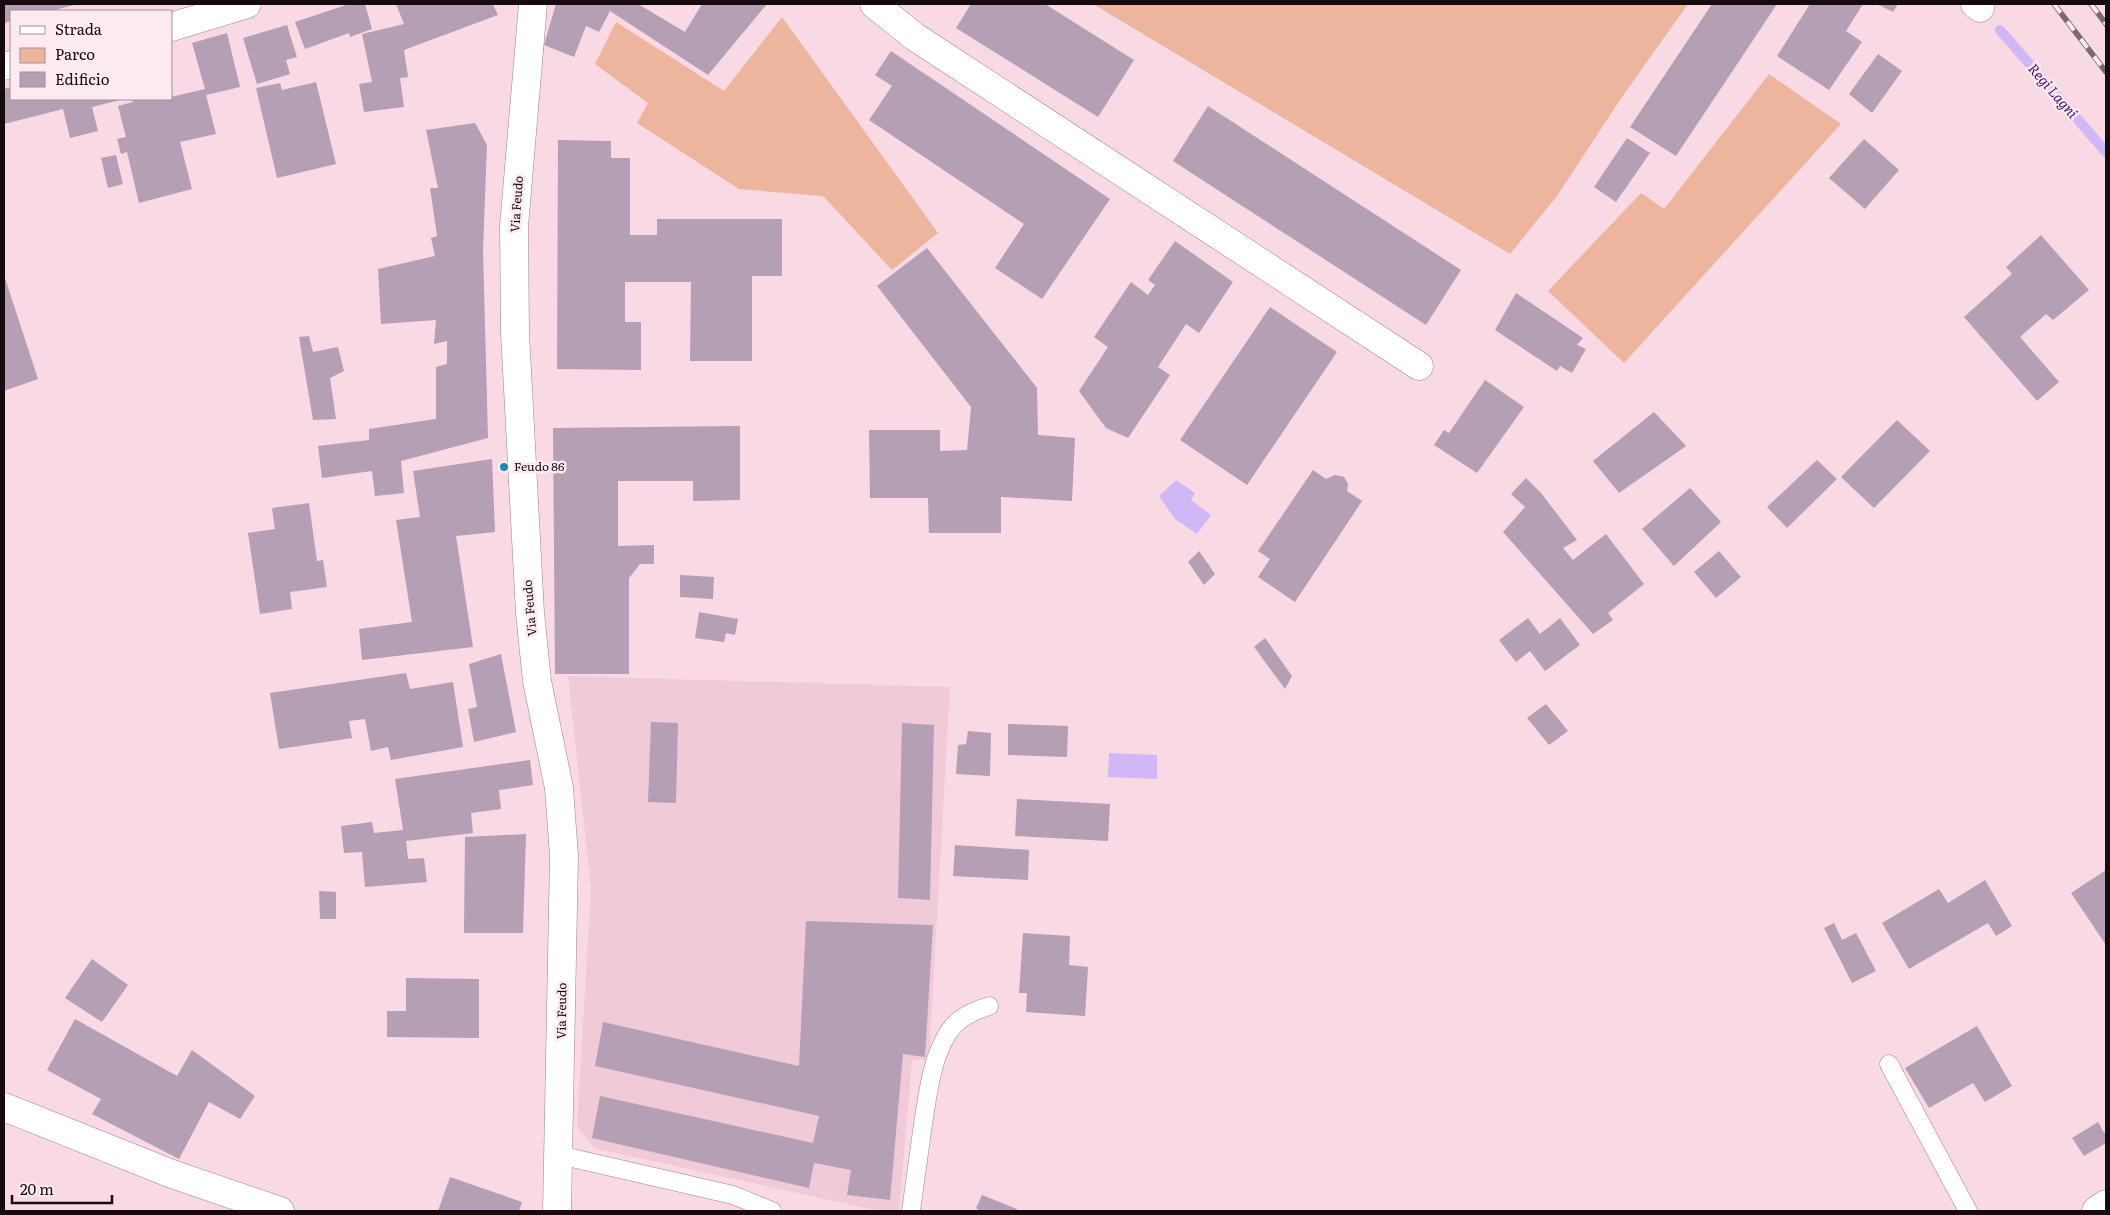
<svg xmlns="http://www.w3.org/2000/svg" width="2110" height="1215" viewBox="0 0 2110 1215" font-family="Literata,serif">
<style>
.built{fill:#f1cad8}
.green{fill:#edb59e}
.water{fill:#d0b7f5}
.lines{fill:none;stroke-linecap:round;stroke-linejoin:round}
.stream{stroke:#d0b7f5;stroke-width:10}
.building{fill:#b59fb4}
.lane-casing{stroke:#9f838d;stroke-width:19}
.street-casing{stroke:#9f838d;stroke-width:29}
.lane{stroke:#fff;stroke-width:18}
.street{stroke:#fff;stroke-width:28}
.rail-casing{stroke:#7c686f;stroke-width:5.5}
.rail{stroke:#fdeaf1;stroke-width:4;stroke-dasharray:11;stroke-linecap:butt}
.poi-dot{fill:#1b8ab0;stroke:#fdeaf1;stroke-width:2}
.labels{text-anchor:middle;stroke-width:5;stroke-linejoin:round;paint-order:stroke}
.street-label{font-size:12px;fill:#160c10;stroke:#fdeaf1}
.poi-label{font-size:12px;fill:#160c10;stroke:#fdeaf1;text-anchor:start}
.water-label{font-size:14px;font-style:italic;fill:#3f0f68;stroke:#fdeaf1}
</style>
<rect width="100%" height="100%" fill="#f8d9e4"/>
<path class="built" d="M568,676L950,687L929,1060H912L899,1211H879L594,1148L577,1126L591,889Z"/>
<g class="green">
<path d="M1093,4H1688L1622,97L1557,196L1510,254Z"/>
<path d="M782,17L938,233L892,270L823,196L739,189L637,123L648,103L595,64L616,22L724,91Z"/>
<path d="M1769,74L1841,124L1624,363L1548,291L1641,193L1664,209Z"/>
</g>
<g class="water">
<path d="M1176,480L1195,493L1191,500L1211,515L1197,534L1175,519L1159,496Z"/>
<path d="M1109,753L1157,755V779L1108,777Z"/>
</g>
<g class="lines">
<path class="stream" d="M2000,30L2106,152"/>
</g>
<g class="building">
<path d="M4,4H78L51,11H11V21L5,23Z"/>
<path d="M349,4H365L372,29L350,37L349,33L305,49L295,22Z"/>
<path d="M396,4H493L498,15L404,50L408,77L400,78L404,107L364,112L359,84L372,82L362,34L404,24Z"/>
<path d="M556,4H638L685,32L702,4H767L708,75L610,11L599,32L586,26L574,57L544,45Z"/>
<path d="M971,4H1045L1134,60L1098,117L956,28Z"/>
<path d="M1712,4H1777L1676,156L1630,127Z"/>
<path d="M1810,4H1863L1846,31L1862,42L1829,90L1777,56Z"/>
<path d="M1877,4H1898L1893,12Z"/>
<path d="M287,25L297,57L286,60L290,74L257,84L243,38Z"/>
<path d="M227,33L240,87L206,95L216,134L180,142L192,189L139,203L127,152L121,154L117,139L126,137L118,106L133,102L132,99H171V97L205,89L192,43Z"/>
<path d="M891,51L1110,199L1042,299L995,268L1024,224L869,120L892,86L875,75Z"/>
<path d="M1878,54L1902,71L1872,113L1849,94Z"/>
<path d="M316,82L336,164L277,178L256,88L280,83L282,90Z"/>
<path d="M11,87V99H124L92,107L98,131L70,138L63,109L4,124V89Z"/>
<path d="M1208,106L1461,270L1426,325L1173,161Z"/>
<path d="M475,123L487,145L483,250L488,438L401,461L404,493L375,496L372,471L322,478L318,446L369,440V429L436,419V367L447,364V341L434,344L436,320L381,324L378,269L435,256L431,238L437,236L430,188H438L426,130Z"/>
<path d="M1627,138L1650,153L1616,202L1594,187Z"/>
<path d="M1864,139L1899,170L1865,209L1829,178Z"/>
<path d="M558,140L611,141V158H630V235H657V219H782V276H752V361H690L691,282H625V322H641V370L557,369Z"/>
<path d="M116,155L123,184L108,188L101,158Z"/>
<path d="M2041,235L2089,290L2053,320L2046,314L2020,337L2059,382L2037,401L1964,317L2012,274L2006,267Z"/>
<path d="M1175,241L1233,282L1199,333L1186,324L1158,367L1170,375L1128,438L1106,428L1079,391L1108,347L1094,337L1131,282L1148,295L1155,285L1148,280Z"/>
<path d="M927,248L1037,388L1038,435L1075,438L1072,501L1001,497V533H929L928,498H870L869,430H940V451L967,450L971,407L877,286Z"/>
<path d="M4,275L38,379L4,391Z"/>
<path d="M1516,293L1583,338L1577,345L1586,349L1572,373L1560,366L1557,371L1495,330Z"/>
<path d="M1270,307L1337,352L1247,485L1180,440Z"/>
<path d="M309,336L313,352L338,347L344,371L330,378L336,419L313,420L299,337Z"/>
<path d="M1485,380L1524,407L1477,473L1434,445L1444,430L1449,433Z"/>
<path d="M1654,412L1686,446L1619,493L1593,461Z"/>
<path d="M1897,420L1930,451L1874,508L1841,477Z"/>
<path d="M740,426V500L693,501V481H618V546L654,545V564H640L629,578V674H555L553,428Z"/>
<path d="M492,459L495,532L456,536L473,647L362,660L359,629L412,622L396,520L420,517L413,471Z"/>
<path d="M1817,460L1837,479L1787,528L1767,507Z"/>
<path d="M1313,470L1326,479L1335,475L1344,477L1348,484L1347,491L1362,501L1295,602L1258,577L1270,559L1258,551Z"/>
<path d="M1526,478L1541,493L1577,540L1563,548L1573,560L1606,534L1644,584L1608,613L1613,620L1593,634L1503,532L1525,507L1511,494Z"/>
<path d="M1690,488L1721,522L1674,566L1642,529Z"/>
<path d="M309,503L317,561L323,560L327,587L290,592L292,609L260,614L248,533L275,529L272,508Z"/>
<path d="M1199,551L1215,574L1204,585L1188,562Z"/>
<path d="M1719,551L1741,577L1716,598L1694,572Z"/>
<path d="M680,575L714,577L713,599L680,597Z"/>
<path d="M699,612L738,619L735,635L726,633L724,642L695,638Z"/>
<path d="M1528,618L1540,634L1560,618L1580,645L1545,671L1530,651L1516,662L1499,640Z"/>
<path d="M1265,638L1292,676L1285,689L1254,647Z"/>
<path d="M501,654L516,732L474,742L468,709L477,707L469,664Z"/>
<path d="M406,673L410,689L453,682L463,747L391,760L388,747L371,751L365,719L349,721L352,738L279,749L270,693Z"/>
<path d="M1546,704L1568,731L1549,745L1527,718Z"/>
<path d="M651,722L678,723L676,803L648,802Z"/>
<path d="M902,723L934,725L930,900L898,898Z"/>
<path d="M1008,724L1068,726L1067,757L1008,755Z"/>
<path d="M968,731L991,733L990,776L956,774L958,745L966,744Z"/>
<path d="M530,760L533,785L499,790L501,809L471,813L473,833L406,841L408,859L424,858L427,882L365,887L362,852L344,853L341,826L372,822L374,833L403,830L395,779Z"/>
<path d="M1017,799L1110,804L1108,841L1015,836Z"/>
<path d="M526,834L523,933H464L465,837Z"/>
<path d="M955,845L1029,850L1028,880L953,876Z"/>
<path d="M2106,870V945L2071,893Z"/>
<path d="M1985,880L2012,926L1996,936L1988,923L1909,969L1882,923L1939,889L1948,903Z"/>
<path d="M319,891L336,892V919H320Z"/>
<path d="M806,921L933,925L925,1057L903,1054L890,1200L847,1195L851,1170L814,1163L809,1188L592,1138L600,1096L813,1143L819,1116L595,1066L603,1022L799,1066Z"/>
<path d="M1834,923L1842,940L1856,933L1876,971L1852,983L1824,928Z"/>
<path d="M1023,933L1070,936L1069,965L1088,967L1085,1016L1026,1012L1027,993H1019Z"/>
<path d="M92,959L128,985L102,1022L65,998Z"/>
<path d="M406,978L479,979V1038L387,1037V1011H406Z"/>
<path d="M75,1019L177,1076L192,1050L255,1096L240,1119L209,1102L179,1159L92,1114L101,1099L47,1070Z"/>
<path d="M1977,1026L2012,1086L1985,1102L1973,1083L1929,1108L1905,1068Z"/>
<path d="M2098,1122L2106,1136V1143L2084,1156L2072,1138Z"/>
<path d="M450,1177L522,1202L519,1211H438Z"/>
<path d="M982,1195L1017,1209L1016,1211H980L976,1208Z"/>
</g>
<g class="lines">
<g class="lane-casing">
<g id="lane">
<path d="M1889,1064L1968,1211"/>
<path d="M559,1155L733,1195L772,1211"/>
<path d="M911,1211C915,1182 919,1153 923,1124C928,1094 931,1060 948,1033C957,1018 973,1011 989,1006"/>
</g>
</g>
<g class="street-casing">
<g id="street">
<path d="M533,4L514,226L515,333L530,613L537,681L559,788L564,856L557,1211"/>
<path d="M874,4L915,37L1419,366"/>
<path d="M1975,4L1980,8"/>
<path d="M171,27L247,4"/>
<path d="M4,66L11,65"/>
<path d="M4,1107L172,1174L280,1211"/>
<path d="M2096,1211L2106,1204"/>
</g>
</g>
<use href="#lane" class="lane"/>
<use href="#street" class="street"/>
<g class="rail-casing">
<g id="rail">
<path d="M2054,4L2106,72"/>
<path d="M2091,4L2106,24"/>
</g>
</g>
<use href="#rail" class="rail"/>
</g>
<circle class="poi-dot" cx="504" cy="467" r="5"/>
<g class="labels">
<g class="street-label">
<text transform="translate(517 204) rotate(-86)" y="4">Via Feudo</text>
<text transform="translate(530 608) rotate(-95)" y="4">Via Feudo</text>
<text transform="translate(562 1011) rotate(-89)" y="4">Via Feudo</text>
</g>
<g class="poi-label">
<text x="514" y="471">Feudo 86</text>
</g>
<g class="water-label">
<text transform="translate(2053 91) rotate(49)" y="5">Regi Lagni</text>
</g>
</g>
<rect width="2110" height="1215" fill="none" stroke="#160c10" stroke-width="10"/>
<rect x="10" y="10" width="162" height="90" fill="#fdeaf1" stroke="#a19197"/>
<rect x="20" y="26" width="25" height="8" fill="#ffffff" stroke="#a19197"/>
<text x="55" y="35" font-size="15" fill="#160c10">Strada</text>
<rect x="20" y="48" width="25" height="15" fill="#edb59e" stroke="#a19197"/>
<text x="55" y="60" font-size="15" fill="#160c10">Parco</text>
<rect x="20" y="72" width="25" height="15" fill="#b59fb4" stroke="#a19197"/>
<text x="55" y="85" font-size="15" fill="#160c10">Edificio</text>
<path d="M12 1195v8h100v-8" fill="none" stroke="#160c10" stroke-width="2.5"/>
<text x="20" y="1195" font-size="15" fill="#160c10" stroke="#fdeaf1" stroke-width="4" paint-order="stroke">20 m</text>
</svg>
